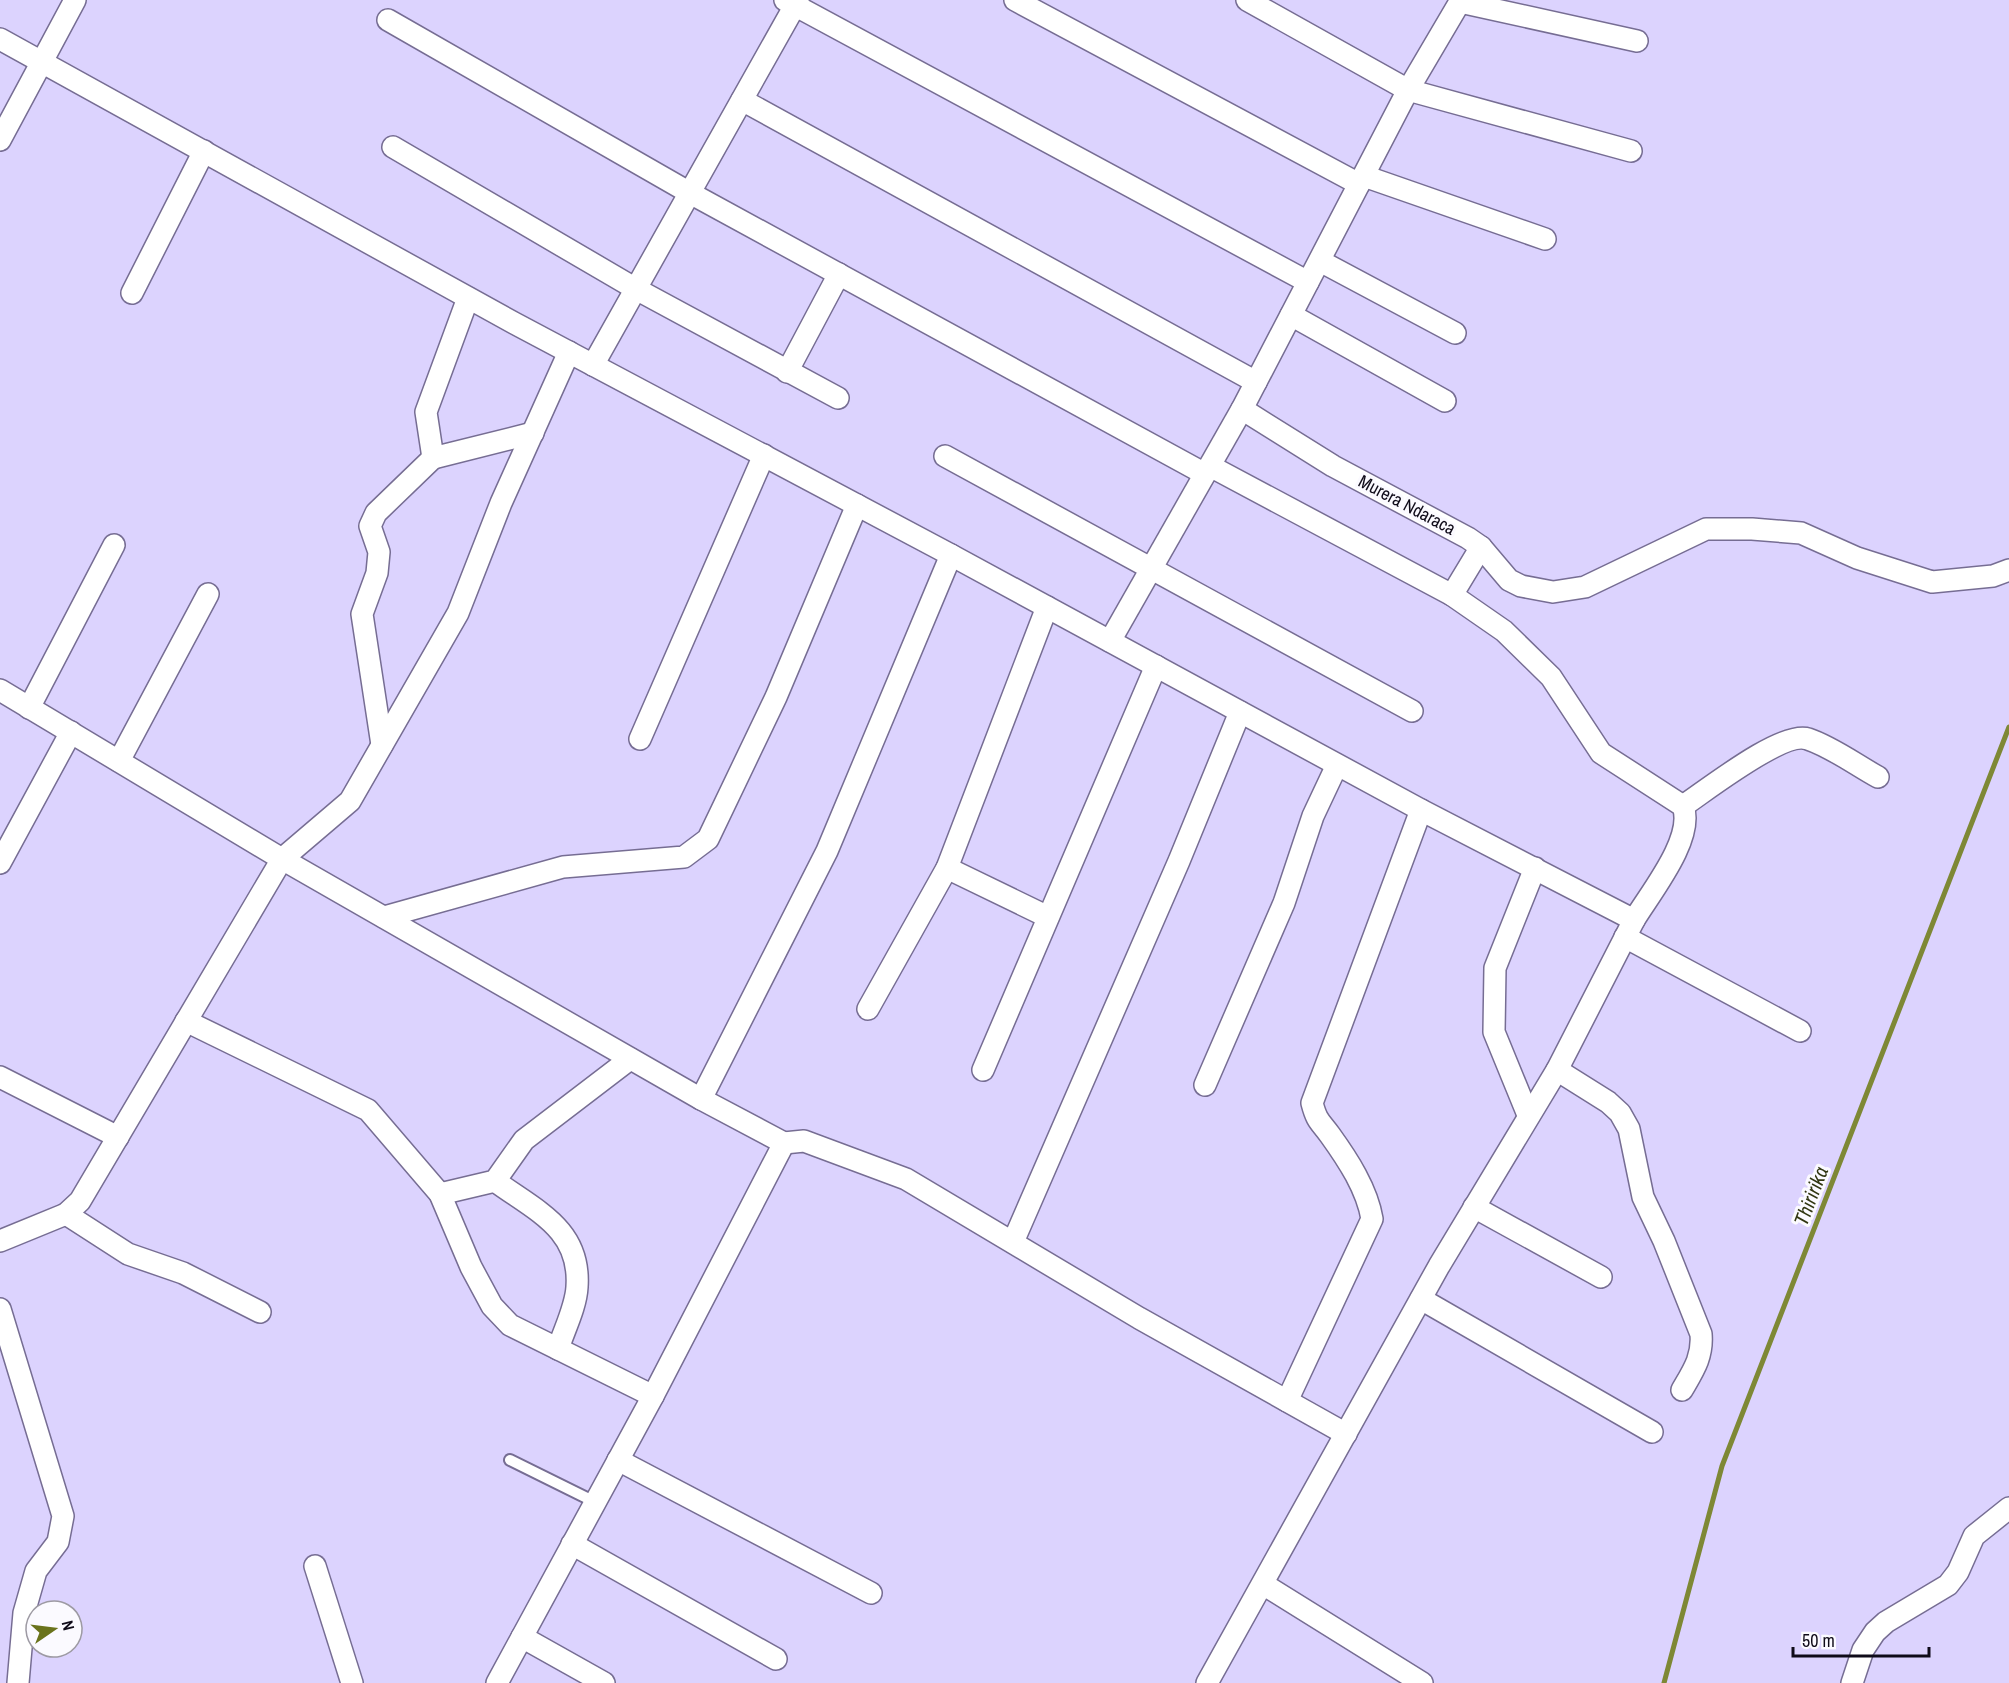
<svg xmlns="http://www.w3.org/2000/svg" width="2009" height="1683" viewBox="0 0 2009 1683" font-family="'Archivo Narrow',sans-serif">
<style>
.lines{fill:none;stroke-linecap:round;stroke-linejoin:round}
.stream{stroke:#7e8835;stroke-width:5}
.lane-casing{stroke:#766d93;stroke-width:14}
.street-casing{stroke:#766d93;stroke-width:24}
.lane{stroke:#fff;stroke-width:10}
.street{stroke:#fff;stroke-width:21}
.labels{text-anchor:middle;stroke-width:6;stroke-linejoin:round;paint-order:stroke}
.street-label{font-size:18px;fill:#0f0b19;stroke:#fbfaff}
.water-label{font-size:20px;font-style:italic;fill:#313612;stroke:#fbfaff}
</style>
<rect width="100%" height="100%" fill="#dcd3fe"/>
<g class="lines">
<path class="stream" d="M1664,1683L1722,1466L2009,727"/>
<g class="lane-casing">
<path id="lane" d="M510,1460L595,1502"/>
</g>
<g class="street-casing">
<g id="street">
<path d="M785,0L1308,282"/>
<path d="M1015,0L1359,184"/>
<path d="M1247,0L1408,90L1631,151"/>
<path d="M1461,0L1408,90L1242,409L1333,466L1468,538L1481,547L1509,580L1521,586L1553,592L1585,587L1706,529H1752L1801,533L1857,558L1932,582L1993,576L2009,570"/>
<path d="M1460,2L1637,41"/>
<path d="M388,20L690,193L1205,474"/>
<path d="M0,39L514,323L951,555L1421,810L1634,920L1557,1070L1439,1266L1207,1683"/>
<path d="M742,100L1256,382"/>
<path d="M0,140L75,0"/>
<path d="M393,147L636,289L838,398"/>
<path d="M1364,176L1545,239"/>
<path d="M1320,261L1455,333"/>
<path d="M132,293L204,151"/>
<path d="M468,298L426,412L433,458L533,433"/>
<path d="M1291,315L1445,401"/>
<path d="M593,365L798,0"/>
<path d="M787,372L839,274"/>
<path d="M945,456L1412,711"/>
<path d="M1210,466L1452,595L1481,547"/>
<path d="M1452,595L1504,631L1551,677L1601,753L1683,806C1695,838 1651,892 1634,920"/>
<path d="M1110,641L1242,409"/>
<path d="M0,690L282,859L701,1099L784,1143L653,1396L497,1683"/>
<path d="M29,708L114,545"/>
<path d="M640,739L764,455"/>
<path d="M382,745L362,614L377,573L379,552L370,526L376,513L433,458"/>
<path d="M119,761L208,594"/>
<path d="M1683,806C1707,790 1783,730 1808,739C1832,747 1856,765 1878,777"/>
<path d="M0,863L71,732"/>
<path d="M947,868L1048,917"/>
<path d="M384,917L563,867L684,857L708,839L776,697L857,505"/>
<path d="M1625,937L1800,1031"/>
<path d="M868,1009L947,868L1047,607"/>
<path d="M186,1021L368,1110L440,1194L471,1267L492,1306L510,1325L653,1396"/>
<path d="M983,1070L1156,666"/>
<path d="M1557,1070L1608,1102L1620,1113L1629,1129L1643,1197L1664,1241L1701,1334C1703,1357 1693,1371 1682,1390"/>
<path d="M0,1077L118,1137"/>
<path d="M1205,1085L1284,903L1313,816L1337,765"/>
<path d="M701,1099L827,851L951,555"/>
<path d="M1528,1115L1494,1032L1495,968L1535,868"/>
<path d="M784,1143L804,1141L906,1179L1139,1318L1346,1434"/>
<path d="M495,1181C536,1211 581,1229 577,1287C576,1307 564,1330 558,1349"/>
<path d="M440,1194L495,1181L524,1140L630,1059"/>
<path d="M1474,1207L1601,1277"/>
<path d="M66,1214L128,1254L183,1273L260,1312"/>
<path d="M0,1241L66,1214L80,1201L282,859L350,801L458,613L501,503L569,352"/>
<path d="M1013,1242L1179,861L1240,712"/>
<path d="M1421,1299L1652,1432"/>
<path d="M0,1309L63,1516L58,1542L36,1571L24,1613L18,1683"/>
<path d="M1287,1401L1372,1219C1367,1189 1348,1160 1330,1135C1320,1121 1317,1122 1312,1103L1421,810"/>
<path d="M618,1460L871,1593"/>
<path d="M572,1544L776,1659"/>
<path d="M315,1566L352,1683"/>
<path d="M1263,1584L1422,1683"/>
<path d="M522,1637L604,1683"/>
<path d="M1852,1683L1863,1650L1875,1632L1886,1622L1948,1585L1958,1572L1974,1536L2009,1508"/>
</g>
</g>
<use href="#lane" class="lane"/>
<use href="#street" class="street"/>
</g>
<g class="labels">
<g class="street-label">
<text transform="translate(1407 505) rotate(28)" y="6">Murera Ndaraca</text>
</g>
<g class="water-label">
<text transform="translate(1811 1196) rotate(-69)" y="7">Thiririka</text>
</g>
</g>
<g transform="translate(54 1629) rotate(76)"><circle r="28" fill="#fbfaff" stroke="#9d9aa3" stroke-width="1.5"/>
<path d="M0-4.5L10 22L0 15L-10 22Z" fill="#6a731c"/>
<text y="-9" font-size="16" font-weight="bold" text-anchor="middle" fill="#0f0b19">N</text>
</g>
<path d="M1793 1647v9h136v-9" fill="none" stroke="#0f0b19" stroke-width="3"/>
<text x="1802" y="1647" font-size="18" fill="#0f0b19" stroke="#fbfaff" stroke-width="4.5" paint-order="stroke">50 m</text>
</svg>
